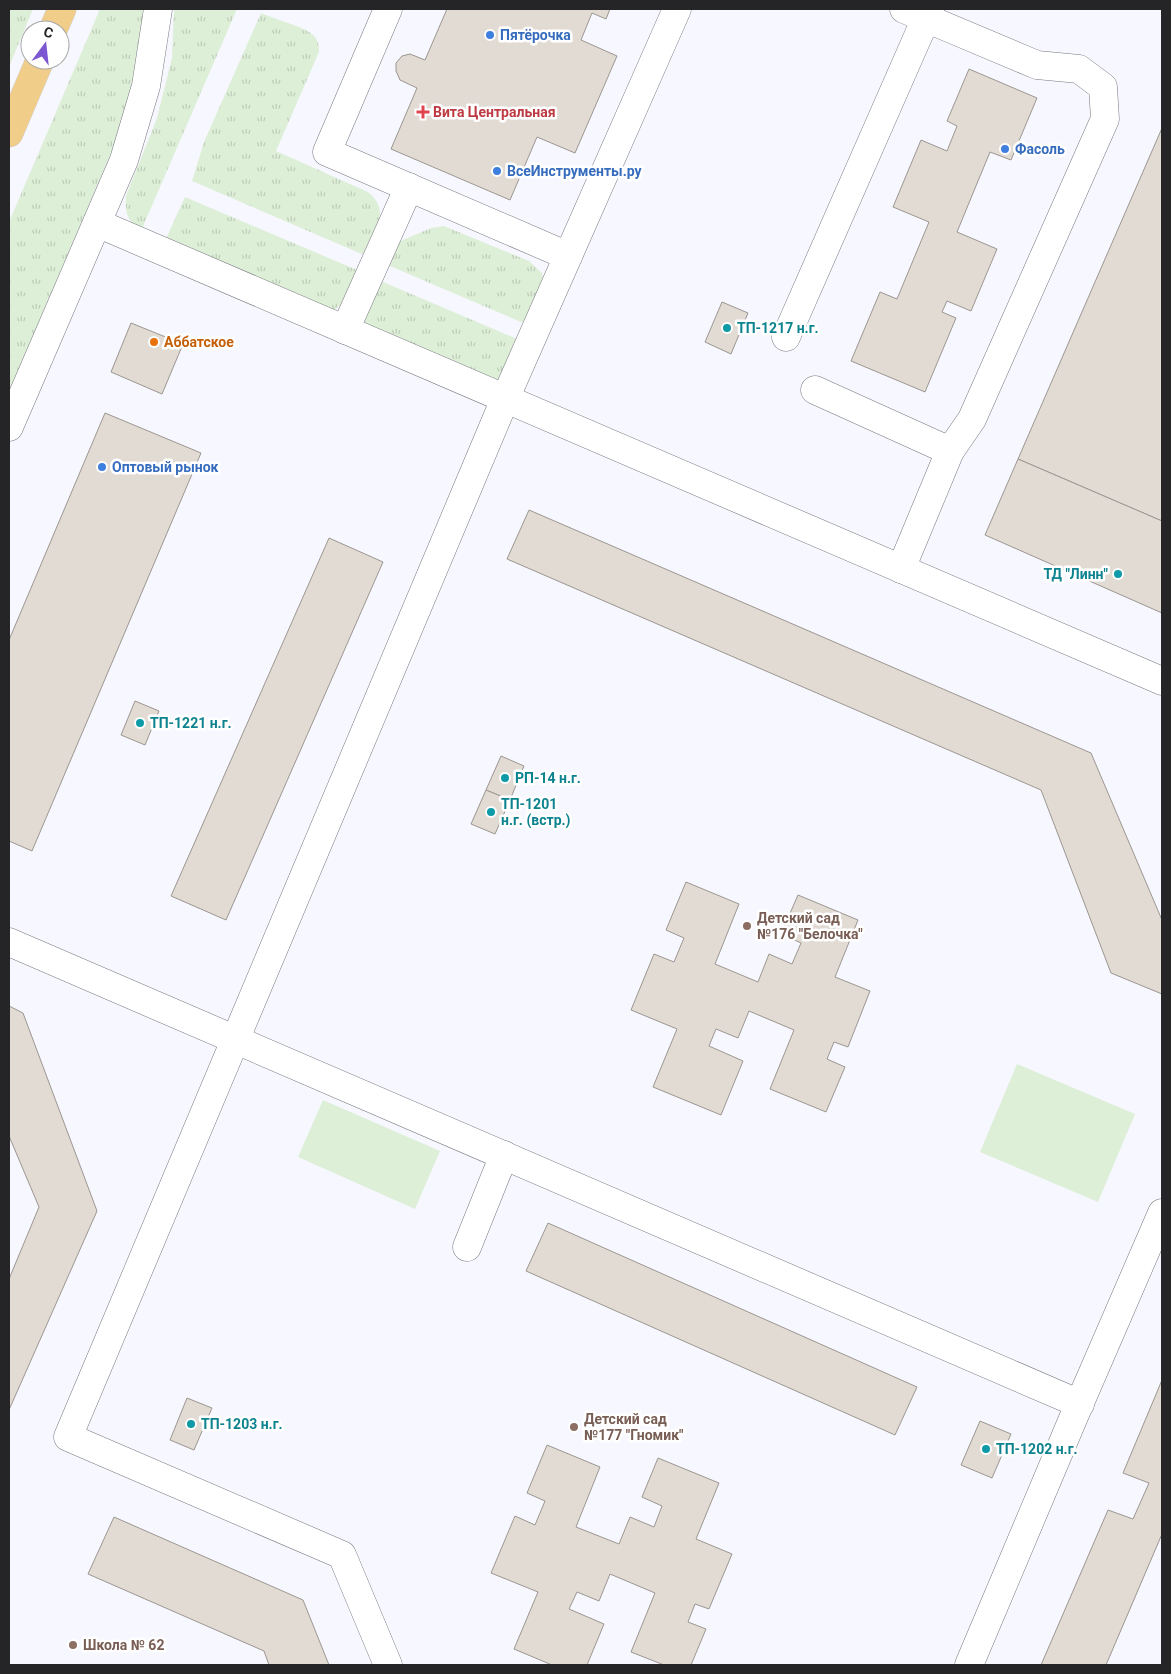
<svg xmlns="http://www.w3.org/2000/svg" width="1171" height="1674" viewBox="0 0 1171 1674" font-family="Roboto,sans-serif">
<style>
.grass{fill:url(#grass-tufts)}
.park{fill:#deefd8}
.building{fill:#e1dbd4;stroke:#9c9691}
.lines{fill:none;stroke-linecap:round;stroke-linejoin:round}
.minor-casing{stroke:#787880;stroke-width:29}
.major-casing{stroke:#d3d3d4;stroke-width:29}
.minor{stroke:#fff;stroke-width:28}
.major{stroke:#f0cd88;stroke-width:28}
.shop-dot{fill:#3f7fe0;stroke:#fff;stroke-width:2}
.health-dot{fill:#e0444e;stroke:#fff;stroke-width:2}
.culture-dot{fill:#0f9aa8;stroke:#fff;stroke-width:2}
.food-dot{fill:#e8710a;stroke:#fff;stroke-width:2}
.education-dot{fill:#8d6e63;stroke:#fff;stroke-width:2}
.labels{text-anchor:middle;stroke-width:5;stroke-linejoin:round;paint-order:stroke}
.shop-label{font-size:14px;font-weight:bold;fill:#366cbe;stroke:#fff;text-anchor:start}
.health-label{font-size:14px;font-weight:bold;fill:#be3a42;stroke:#fff;text-anchor:start}
.culture-label{font-size:14px;font-weight:bold;fill:#0d838f;stroke:#fff;text-anchor:start}
.food-label{font-size:14px;font-weight:bold;fill:#c56008;stroke:#fff;text-anchor:start}
.education-label{font-size:14px;font-weight:bold;fill:#785e54;stroke:#fff;text-anchor:start}
</style>
<defs>
<pattern id="grass-tufts" width="24" height="20" patternUnits="userSpaceOnUse" patternTransform="scale(1.25)"><rect width="24" height="20" fill="#deefd8"/><path d="M3 7l-1-3M5 7V3M7 7l1-3M15 17l-1-3M17 17v-4M19 17l1-3" fill="none" stroke="#becdb9"/></pattern>
</defs>
<rect width="100%" height="100%" fill="#f7f7ff"/>
<g class="grass">
<path d="M9,9H33L9,67Z"/>
<path d="M100,9H143C140,57 128,102 113,148L9,393V222Z"/>
<path d="M174,9H237L141,231C127,221 125,212 126,196L157,118L172,58Z"/>
<path d="M261,13C274,19 302,26 312,34C318,39 319,45 319,52L276,151L368,192C392,211 374,232 364,255L192,181L204,142Z"/>
<path d="M185,197L357,270C351,284 345,308 330,311L164,243Z"/>
<path d="M444,226L529,261L542,273L543,278L528,325L383,263L396,243L431,228Z"/>
<path d="M376,279L522,341L504,383L362,322Z"/>
</g>
<g class="park">
<path d="M1017,1064L1135,1114L1098,1202L980,1152Z"/>
<path d="M323,1100L440,1151L415,1209L298,1157Z"/>
</g>
<g class="building">
<path d="M447,9H610L606,19L592,13L581,40L617,56L575,153L537,137L510,200L391,149L417,88L400,80L396,71V63L402,56L410,54L425,60Z"/>
<path d="M969,69L1037,98L1011,160L990,152L957,232L997,249L971,311L947,301L942,312L956,318L925,392L851,361L880,292L897,299L929,222L893,207L921,140L947,151L957,126L947,121Z"/>
<path d="M1162,128V521L1018,459Z"/>
<path d="M722,302L748,313L731,354L705,342Z"/>
<path d="M131,323L183,344L162,394L111,372Z"/>
<path d="M105,413L201,453L32,851L9,841V640Z"/>
<path d="M1018,459L1162,521V613L985,535Z"/>
<path d="M529,510L1091,753L1162,920V994L1111,973L1041,790L507,559Z"/>
<path d="M329,538L383,562L226,920L171,896Z"/>
<path d="M135,701L159,711L145,745L121,735Z"/>
<path d="M501,756L524,766L510,800L486,790Z"/>
<path d="M486,790L510,800L495,834L471,824Z"/>
<path d="M686,882L739,904L715,964L758,982L769,954L792,964L801,943L781,934L798,895L858,920L835,977L870,991L848,1047L834,1042L827,1059L845,1067L826,1112L770,1089L794,1030L749,1011L738,1038L716,1029L709,1046L743,1061L721,1115L653,1087L677,1029L631,1010L654,954L674,962L684,938L666,930Z"/>
<path d="M9,1006L23,1013L97,1211L9,1410V1279L39,1207L9,1136Z"/>
<path d="M548,1223L917,1387L895,1435L526,1271Z"/>
<path d="M1162,1380V1534L1106,1665H1041L1108,1510L1133,1519L1149,1483L1123,1473Z"/>
<path d="M187,1398L212,1408L194,1450L170,1440Z"/>
<path d="M980,1421L1011,1434L992,1478L961,1465Z"/>
<path d="M547,1445L600,1467L576,1527L619,1544L630,1517L654,1527L662,1506L642,1497L658,1458L719,1483L696,1539L732,1554L709,1609L695,1604L688,1622L706,1629L691,1665H664L631,1652L655,1593L610,1574L599,1601L577,1592L569,1609L604,1624L587,1665H552L514,1649L538,1592L491,1573L515,1516L535,1525L545,1501L527,1493Z"/>
<path d="M114,1517L303,1600L329,1665H269L264,1651L88,1574Z"/>
</g>
<g class="lines">
<g class="minor-casing">
<g id="minor">
<path d="M388,9L327,152L568,256"/>
<path d="M904,9L1037,65L1079,69L1103,87L1105,119L972,419L950,451"/>
<path d="M97,223L1162,681"/>
<path d="M345,330L409,187"/>
<path d="M786,337L930,9"/>
<path d="M815,390L950,451L901,569"/>
<path d="M9,427L124,160L146,86L158,9"/>
<path d="M9,942L1080,1404"/>
<path d="M467,1247L504,1155"/>
<path d="M388,1665L342,1555L68,1437L505,399L677,9"/>
<path d="M969,1665L1075,1414L1162,1213"/>
</g>
</g>
<g class="major-casing">
<g id="major">
<path d="M53,30L62,9"/>
<path d="M9,133L40,60"/>
</g>
</g>
<use href="#minor" class="minor"/>
<use href="#major" class="major"/>
</g>
<g class="shop-dot">
<circle cx="490" cy="35" r="5"/>
<circle cx="1005" cy="149" r="5"/>
<circle cx="497" cy="171" r="5"/>
<circle cx="102" cy="467" r="5"/>
</g>
<path class="health-dot" d="M420.5 104.5h5v5h5v5h-5v5h-5v-5h-5v-5h5z"/>
<g class="culture-dot">
<circle cx="727" cy="328" r="5"/>
<circle cx="1118" cy="574" r="5"/>
<circle cx="140" cy="723" r="5"/>
<circle cx="505" cy="778" r="5"/>
<circle cx="491" cy="812" r="5"/>
<circle cx="191" cy="1424" r="5"/>
<circle cx="986" cy="1449" r="5"/>
</g>
<circle class="food-dot" cx="154" cy="342" r="5"/>
<g class="education-dot">
<circle cx="747" cy="926" r="5"/>
<circle cx="574" cy="1427" r="5"/>
<circle cx="73" cy="1645" r="5"/>
</g>
<g class="labels">
<g class="shop-label">
<text x="500" y="40">Пятёрочка</text>
<text x="1015" y="154">Фасоль</text>
<text x="507" y="176">ВсеИнструменты.ру</text>
<text x="112" y="472">Оптовый рынок</text>
</g>
<g class="health-label">
<text x="433" y="117">Вита Центральная</text>
</g>
<g class="culture-label">
<text x="737" y="333">ТП-1217 н.г.</text>
<text x="1108" y="579" text-anchor="end">ТД "Линн"</text>
<text x="150" y="728">ТП-1221 н.г.</text>
<text x="515" y="783">РП-14 н.г.</text>
<text x="501" y="809">ТП-1201<tspan x="501" dy="16">н.г. (встр.)</tspan></text>
<text x="201" y="1429">ТП-1203 н.г.</text>
<text x="996" y="1454">ТП-1202 н.г.</text>
</g>
<g class="food-label">
<text x="164" y="347">Аббатское</text>
</g>
<g class="education-label">
<text x="757" y="923">Детский сад<tspan x="757" dy="16">№176 "Белочка"</tspan></text>
<text x="584" y="1424">Детский сад<tspan x="584" dy="16">№177 "Гномик"</tspan></text>
<text x="83" y="1650">Школа № 62</text>
</g>
</g>
<rect width="1171" height="1674" fill="none" stroke="#252528" stroke-width="20"/>
<g transform="translate(45 45) rotate(15)"><circle r="24" fill="#ffffff" stroke="#a8a8a9"/>
<path d="M0-4L9 19L0 12L-9 19Z" fill="#7c57d1"/>
<text y="-8" font-size="14" font-weight="bold" text-anchor="middle" fill="#252528">С</text>
</g>
</svg>
